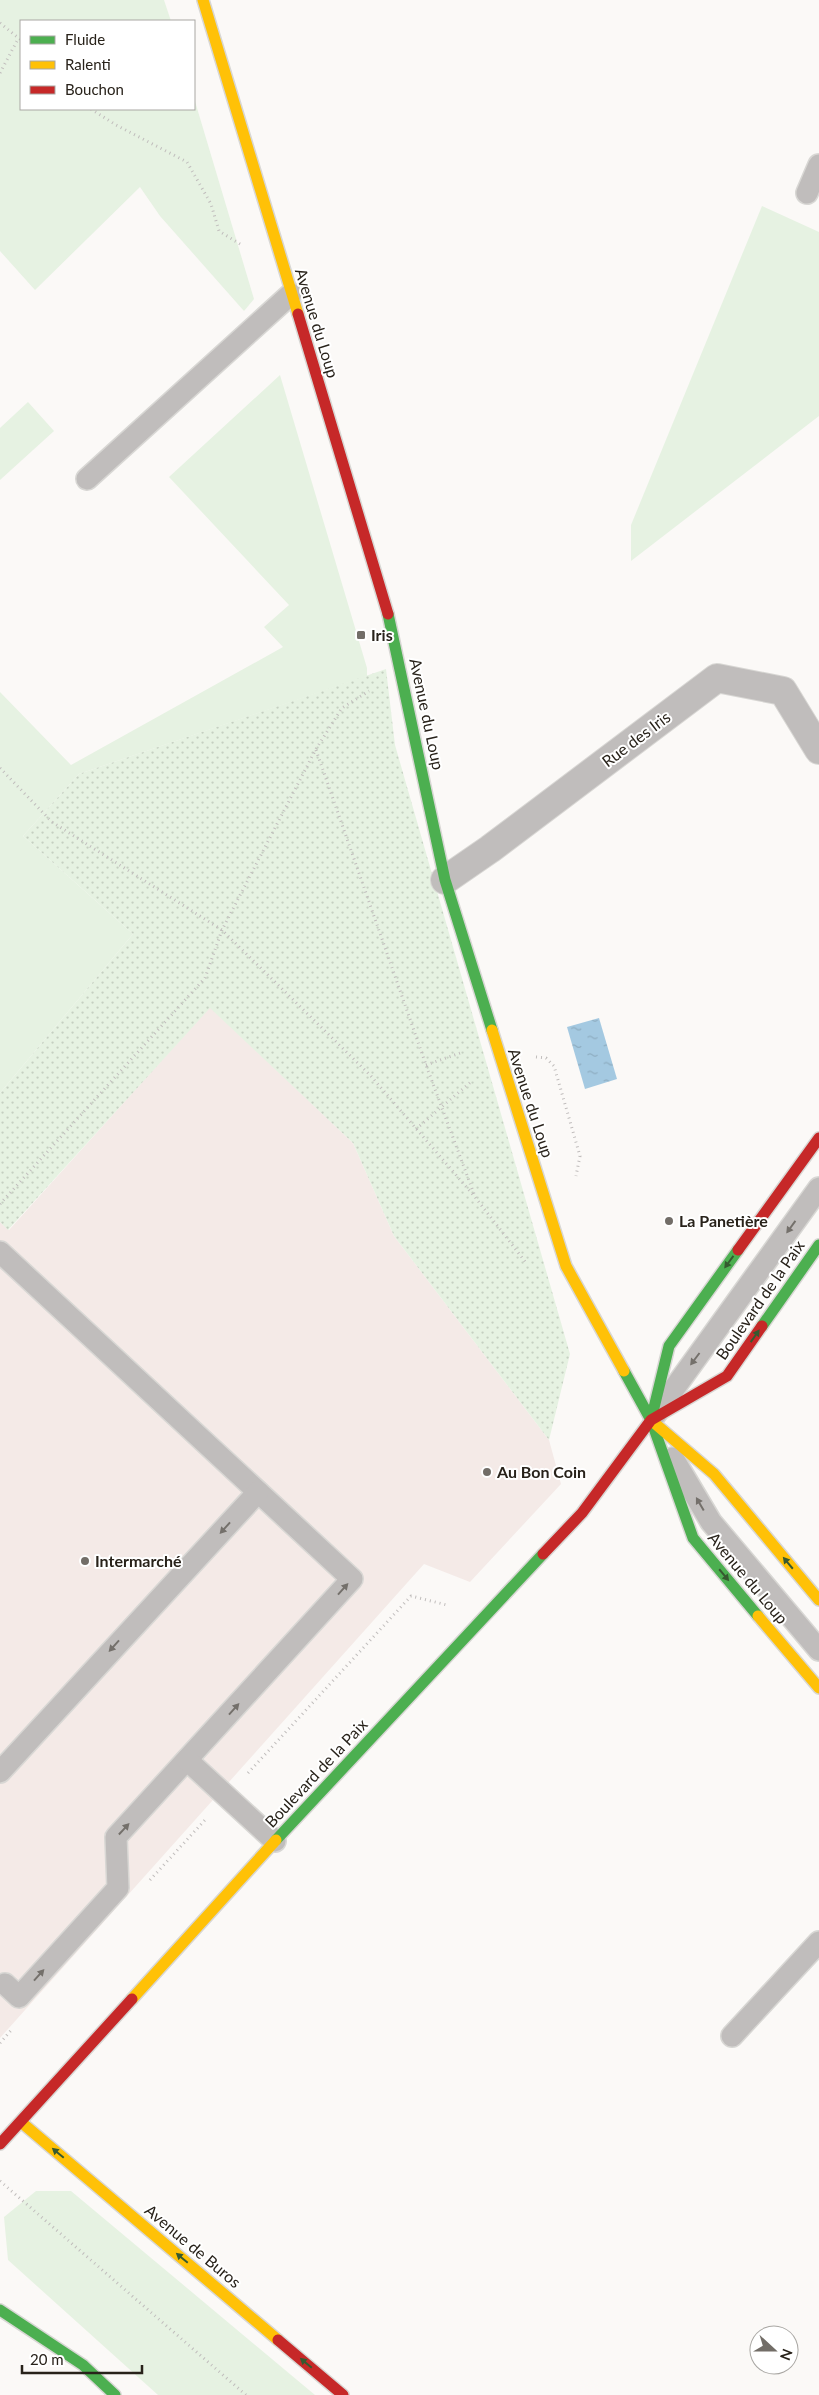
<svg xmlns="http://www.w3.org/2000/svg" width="819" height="2395" viewBox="0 0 819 2395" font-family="Lato,sans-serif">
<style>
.commercial{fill:#f4eae7}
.green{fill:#e6f2e2}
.park{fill:url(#park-dots)}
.water{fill:url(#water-ripples)}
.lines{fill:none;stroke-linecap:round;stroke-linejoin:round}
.lane-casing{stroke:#d8d7d4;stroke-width:24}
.street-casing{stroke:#d8d7d4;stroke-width:30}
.fast-casing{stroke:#d8d7d4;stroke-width:14}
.slow-casing{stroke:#d8d7d4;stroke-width:14}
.jam-casing{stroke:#d8d7d4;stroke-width:14}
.path{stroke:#c0bdbc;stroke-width:3;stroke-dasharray:1 4;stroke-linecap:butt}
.lane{stroke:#c0bdbc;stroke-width:21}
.street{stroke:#c0bdbc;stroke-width:28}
.fast{stroke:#4caf50;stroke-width:11}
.slow{stroke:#ffc107;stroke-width:11}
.jam{stroke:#c62828;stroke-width:11}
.oneway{fill:#74706b}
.oneway2{fill:#365a30}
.poi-dot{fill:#726d67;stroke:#fff;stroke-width:2}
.labels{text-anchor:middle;stroke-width:4;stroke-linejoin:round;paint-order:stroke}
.street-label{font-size:16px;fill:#28221a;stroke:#fff}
.poi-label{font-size:16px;font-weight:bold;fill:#28221a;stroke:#fff;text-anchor:start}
</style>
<defs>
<pattern id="park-dots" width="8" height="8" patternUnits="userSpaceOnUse" patternTransform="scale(1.25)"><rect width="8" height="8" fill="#e6f2e2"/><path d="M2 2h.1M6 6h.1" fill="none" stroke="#c5cfc1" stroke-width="1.8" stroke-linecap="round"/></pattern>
<pattern id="water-ripples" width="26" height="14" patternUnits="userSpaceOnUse" patternTransform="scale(1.25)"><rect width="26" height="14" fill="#a4c9e1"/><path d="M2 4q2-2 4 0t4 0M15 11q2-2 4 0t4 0" fill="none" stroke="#8dacc0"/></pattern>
</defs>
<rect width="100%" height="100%" fill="#fbf9f7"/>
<path class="commercial" d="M210,1007L353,1143L394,1236L549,1440L561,1484L470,1582L424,1564L0,2038V1222L9,1230Z"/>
<g class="green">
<path d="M0,0H164L171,21H21V109H194V98L254,299L244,311L160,216L140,187L35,290L0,251Z"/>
<path d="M762,206L819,232V416L631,561V525Z"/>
<path d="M280,375L367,668V676L79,774L23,836L133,934L0,1093V692L71,765L283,647L264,627L289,605L169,477Z"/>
<path d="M28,402L54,431L0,480V428Z"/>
<path d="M36,2191H71L315,2395H158L8,2260L4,2217Z"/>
</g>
<path class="park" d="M386,669L395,745L570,1354L549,1440L394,1236L353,1143L210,1008L8,1230L0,1222V1093L133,934L23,836L79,774Z"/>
<path class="water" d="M599,1018L617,1079L585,1089L567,1027Z"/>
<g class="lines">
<g class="lane-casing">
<g id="lane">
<path d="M807,193L819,165"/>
<path d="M87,479L291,294"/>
<path d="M0,1252L352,1579L116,1837L118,1888L19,1997L5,1984"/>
<path d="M655,1415L819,1188"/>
<path d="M673,1458L711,1522L819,1650"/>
<path d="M187,1760L275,1841"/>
<path d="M0,1772L258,1492"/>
<path d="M732,2036L819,1942"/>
</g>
</g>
<g class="street-casing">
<path id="street" d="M445,880L490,849L717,678L783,691L819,750"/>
</g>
<g class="fast-casing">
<g id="fast">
<path d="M388,614L445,880L492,1030"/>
<path d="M762,1326L819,1245"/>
<path d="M624,1371L651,1420L693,1538L758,1616"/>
<path d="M651,1420L669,1346L738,1250"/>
<path d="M276,1840L543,1554"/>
<path d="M0,2310L83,2365L115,2395"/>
</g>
</g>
<g class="slow-casing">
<g id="slow">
<path d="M203,0L298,314"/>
<path d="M492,1030L566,1266L624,1371"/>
<path d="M652,1421L714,1474L819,1600"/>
<path d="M758,1616L819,1688"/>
<path d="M132,1999L276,1840"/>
<path d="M21,2122L278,2340"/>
</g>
</g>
<g class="jam-casing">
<g id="jam">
<path d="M298,314L388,614"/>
<path d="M738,1250L819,1138"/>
<path d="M543,1554L582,1513L651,1420L727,1376L762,1326"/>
<path d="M0,2144L132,1999"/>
<path d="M278,2340L343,2395"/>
</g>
</g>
<g class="path">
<path d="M0,23L21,40"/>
<path d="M0,73L18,39"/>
<path d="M91,109L116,125L187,162L211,204L219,231L240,244"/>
<path d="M316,750L426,1065L474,1194"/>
<path d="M0,768L52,822L222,930L370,1075L475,1197L527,1264"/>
<path d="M536,1057L546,1058L554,1066L580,1156L576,1176"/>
<path d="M426,1065L463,1052"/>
<path d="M416,1129L472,1081"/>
<path d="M0,1204L205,978L222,930L316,749L342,708L369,691"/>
<path d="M248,1773L411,1596L447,1605"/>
<path d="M150,1880L205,1820"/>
<path d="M0,2043L13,2028"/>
<path d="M0,2181L246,2395"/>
</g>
<use href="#lane" class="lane"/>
<use href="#street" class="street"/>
<use href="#fast" class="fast"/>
<use href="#slow" class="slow"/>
<use href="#jam" class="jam"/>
</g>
<defs><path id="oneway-solid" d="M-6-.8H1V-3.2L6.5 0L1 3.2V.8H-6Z" transform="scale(1.25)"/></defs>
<g class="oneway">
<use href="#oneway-solid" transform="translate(791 1227) rotate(126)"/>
<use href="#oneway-solid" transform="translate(695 1359) rotate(127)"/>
<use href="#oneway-solid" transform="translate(700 1504) rotate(-120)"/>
<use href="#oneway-solid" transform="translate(225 1528) rotate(132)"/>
<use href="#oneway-solid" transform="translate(343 1589) rotate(-48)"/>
<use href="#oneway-solid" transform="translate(114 1646) rotate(132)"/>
<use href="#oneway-solid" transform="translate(234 1709) rotate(-48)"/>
<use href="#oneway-solid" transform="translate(124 1829) rotate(-47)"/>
<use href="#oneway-solid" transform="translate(39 1975) rotate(-48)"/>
</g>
<g class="oneway2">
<use href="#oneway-solid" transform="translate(729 1262) rotate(126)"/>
<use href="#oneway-solid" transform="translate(755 1336) rotate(-55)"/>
<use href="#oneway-solid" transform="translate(788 1563) rotate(-130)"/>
<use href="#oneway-solid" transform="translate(724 1575) rotate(50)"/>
<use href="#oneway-solid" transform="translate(58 2153) rotate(-140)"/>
<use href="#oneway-solid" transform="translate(182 2258) rotate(-140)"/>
<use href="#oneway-solid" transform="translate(306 2363) rotate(-140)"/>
</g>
<g class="poi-dot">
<rect x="356" y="630" width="10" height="10" rx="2.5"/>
<circle cx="669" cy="1221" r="5"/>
<circle cx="487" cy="1472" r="5"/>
<circle cx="85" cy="1561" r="5"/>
</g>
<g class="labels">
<g class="street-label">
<text transform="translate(317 323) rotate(73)" y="6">Avenue du Loup</text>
<text transform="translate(427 714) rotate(78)" y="6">Avenue du Loup</text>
<text transform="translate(636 739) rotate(-37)" y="6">Rue des Iris</text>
<text transform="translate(531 1103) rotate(72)" y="6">Avenue du Loup</text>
<text transform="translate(760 1300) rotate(-55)" y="6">Boulevard de la Paix</text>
<text transform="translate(748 1578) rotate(50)" y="6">Avenue du Loup</text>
<text transform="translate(316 1773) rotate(-47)" y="6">Boulevard de la Paix</text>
<text transform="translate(193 2246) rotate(40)" y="6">Avenue de Buros</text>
</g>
<g class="poi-label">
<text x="371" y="641">Iris</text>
<text x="679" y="1227">La Panetière</text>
<text x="497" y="1478">Au Bon Coin</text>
<text x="95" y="1567">Intermarché</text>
</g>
</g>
<rect x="20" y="20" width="175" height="90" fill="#ffffff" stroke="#a9a7a3"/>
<rect x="30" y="36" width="25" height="8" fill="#4caf50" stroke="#a9a7a3"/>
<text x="65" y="45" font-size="15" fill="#28221a">Fluide</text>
<rect x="30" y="61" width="25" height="8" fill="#ffc107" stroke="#a9a7a3"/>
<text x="65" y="70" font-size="15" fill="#28221a">Ralenti</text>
<rect x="30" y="86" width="25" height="8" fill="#c62828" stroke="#a9a7a3"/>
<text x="65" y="95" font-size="15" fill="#28221a">Bouchon</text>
<g transform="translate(774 2350) rotate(111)"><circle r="24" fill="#ffffff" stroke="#a9a7a3"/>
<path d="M0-4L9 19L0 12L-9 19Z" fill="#726d67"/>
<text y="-8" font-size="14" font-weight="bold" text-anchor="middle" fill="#28221a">N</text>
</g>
<path d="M22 2365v8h120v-8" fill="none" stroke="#28221a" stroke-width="2.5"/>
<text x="30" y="2365" font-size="15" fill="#28221a" stroke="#ffffff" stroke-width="4" paint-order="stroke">20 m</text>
</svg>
